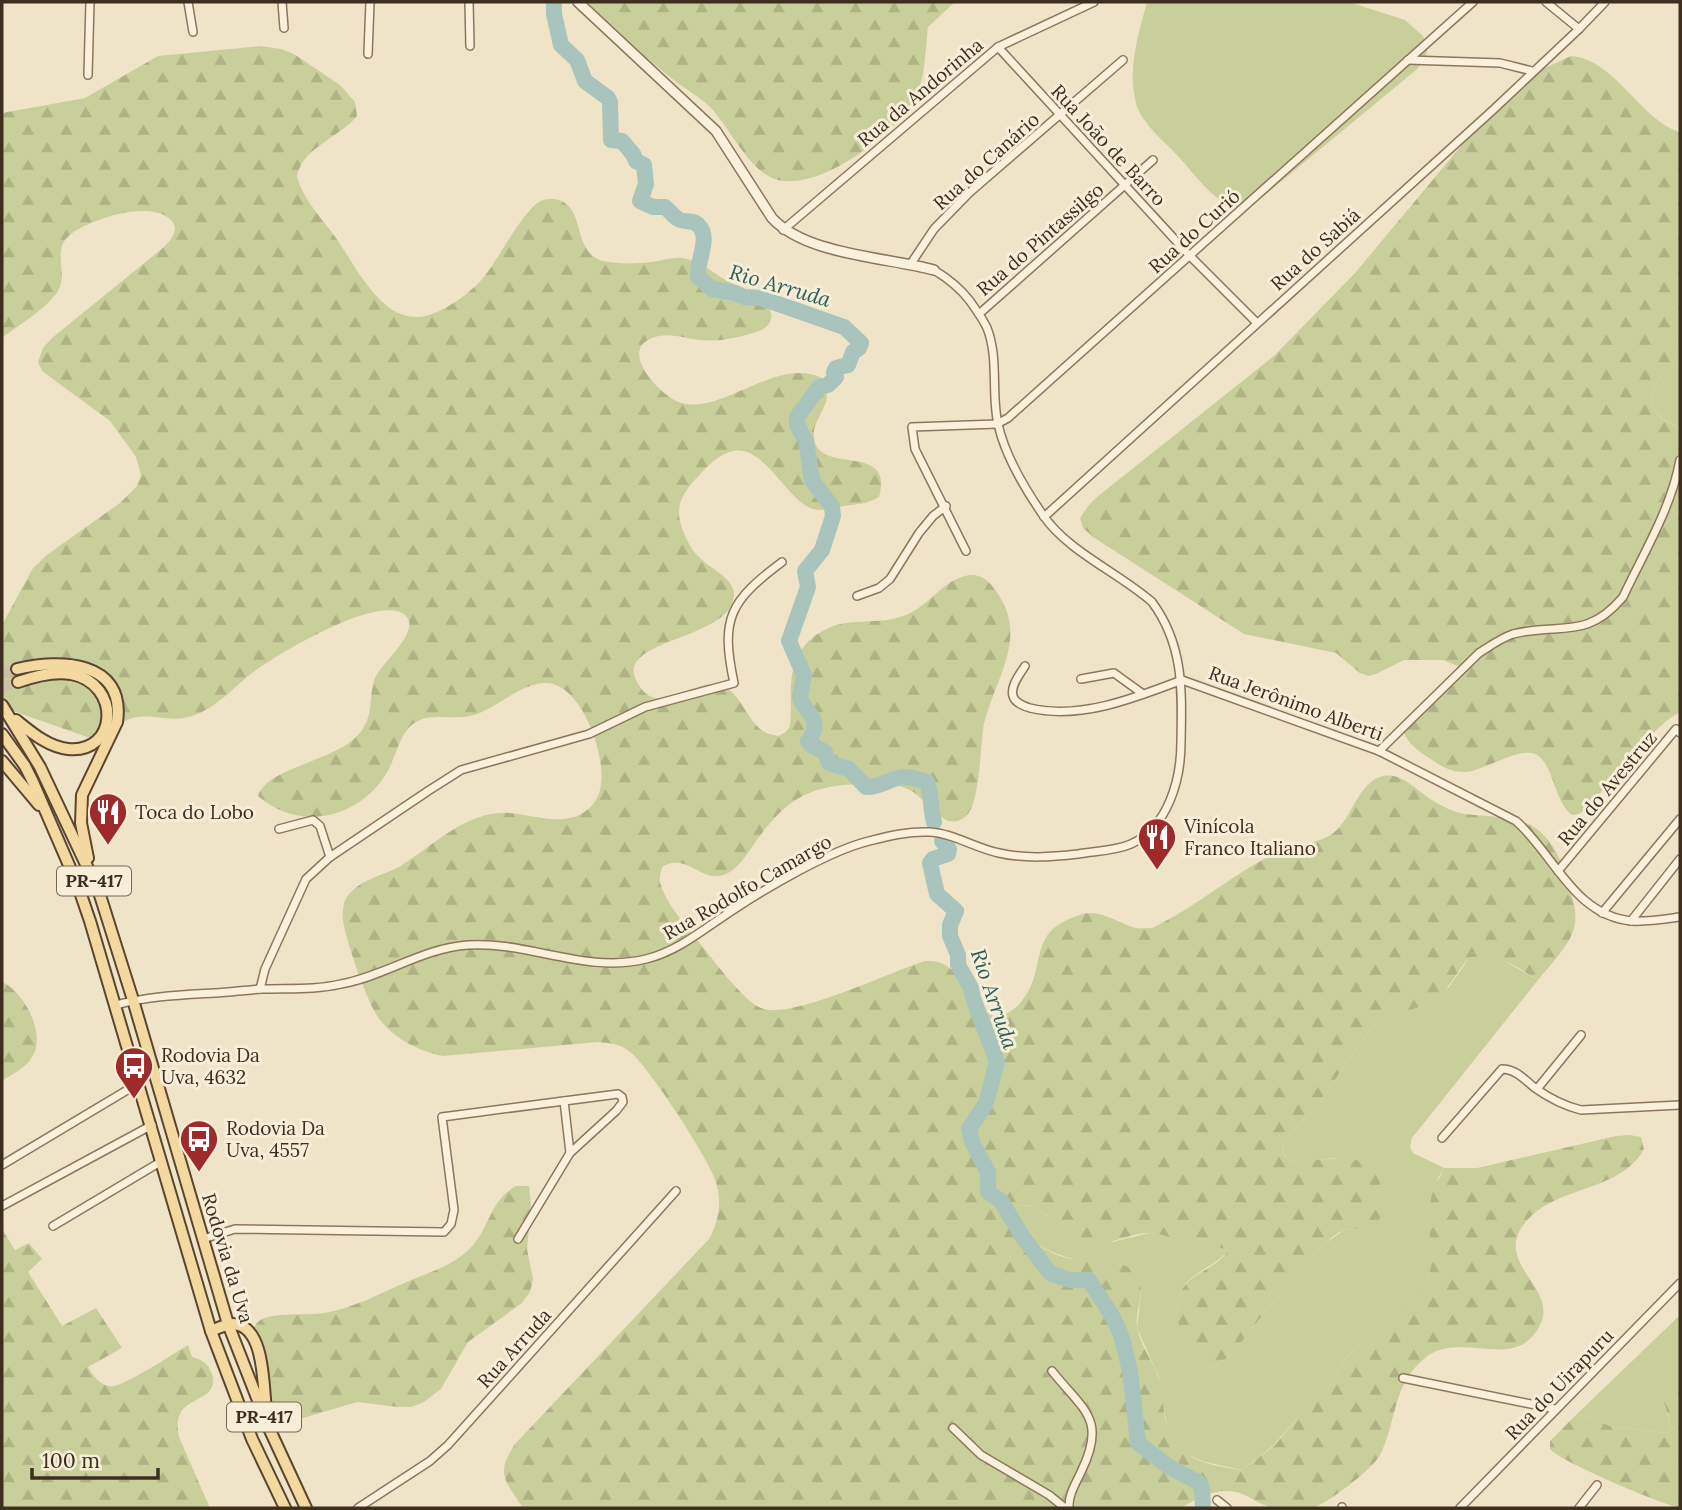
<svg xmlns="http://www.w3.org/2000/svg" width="1682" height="1510" viewBox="0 0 1682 1510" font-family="Lora,serif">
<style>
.green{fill:#c9cf9b}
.forest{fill:url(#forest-firs)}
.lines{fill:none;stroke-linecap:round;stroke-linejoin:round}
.river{stroke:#a9c4bc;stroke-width:16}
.primary-tunnel{stroke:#ccc0a6;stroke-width:10;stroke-dasharray:10 5;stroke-linecap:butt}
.minor-casing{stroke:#8d765c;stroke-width:10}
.tertiary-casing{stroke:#8d765c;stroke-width:12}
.primary-casing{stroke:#5b4430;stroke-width:14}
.minor{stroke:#faf1dc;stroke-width:7}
.tertiary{stroke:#faf1dc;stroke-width:9}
.primary{stroke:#f3d9a0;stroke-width:10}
.labels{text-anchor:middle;stroke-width:6;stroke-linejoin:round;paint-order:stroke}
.shield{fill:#f7eed8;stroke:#756857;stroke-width:2}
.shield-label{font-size:18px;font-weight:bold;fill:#3d2e20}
.street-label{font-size:19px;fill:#3d2e20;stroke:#f7eed8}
.poi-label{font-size:19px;fill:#3d2e20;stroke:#f7eed8;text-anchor:start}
.water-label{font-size:21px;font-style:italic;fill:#2f5d5a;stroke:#f7eed8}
</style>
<defs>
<pattern id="forest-firs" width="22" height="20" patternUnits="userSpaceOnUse" patternTransform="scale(1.75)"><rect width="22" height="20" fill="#c9cf9b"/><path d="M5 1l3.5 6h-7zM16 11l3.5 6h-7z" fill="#aeb285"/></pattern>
</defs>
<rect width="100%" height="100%" fill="#f0e4c8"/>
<g class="green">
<path d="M1147,2H1349L1405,20L1423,36L1428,47L1425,60L1416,70L1265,195C1257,200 1247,208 1236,207C1213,203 1191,169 1176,154C1166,143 1154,134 1146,122C1140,115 1136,106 1135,98C1128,66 1139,32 1147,2Z"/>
<path d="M1680,358V428C1635,409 1650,382 1680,358Z"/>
<path d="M1484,955L1499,958L1538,980L1412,1138L1410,1147L1413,1153L1444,1168L1438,1178L1431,1268L1422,1288L1359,1344L1345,1359L1328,1389L1300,1415L1274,1445L1242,1470L1205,1462L1184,1453L1177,1447L1168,1433L1159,1377L1137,1328L1141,1292L1134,1270C1119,1262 1103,1262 1086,1261C1056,1258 1024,1241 1007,1216L1009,1208L1017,1205L1034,1207L1049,1217L1112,1242L1149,1233L1162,1234L1196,1245L1219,1246L1228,1250C1216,1267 1190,1272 1181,1291C1170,1312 1187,1382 1217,1365C1233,1356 1245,1336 1257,1322C1279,1295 1302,1267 1327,1242L1344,1230L1370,1227L1335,1158L1306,1162L1290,1161L1282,1152L1285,1139L1319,1103L1371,1028L1382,1019L1449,987L1469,958Z"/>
<path d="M1680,1315V1386L1675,1384L1664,1405L1671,1427L1668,1433L1613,1427L1577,1414Z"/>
</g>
<g class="forest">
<path d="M580,2H955L928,27C925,51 926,79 914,100C894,135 815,196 772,178C746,166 729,126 709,106C697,95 682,87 670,77C639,53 610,26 580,2Z"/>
<path d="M260,46L281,49L294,54L340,85L355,102L357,116C339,138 303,147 297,176C303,200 322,218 336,238C352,261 365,288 387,306C398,315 412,319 426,316C447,310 469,294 483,278C498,260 523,211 539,202C543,199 549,199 554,199C588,204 570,252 603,261C617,264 637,264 651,262C661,261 672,257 682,258C699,260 710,271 724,279C736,286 780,303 770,322C767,329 759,331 753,333C735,338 719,342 701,340C687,339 673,333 659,336C617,345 652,385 671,398C712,426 773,354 822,378L828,386C827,391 827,397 826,402C822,414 812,425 814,438C818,476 895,441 879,497C868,504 857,504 844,506C834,507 823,512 813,509C785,500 763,440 729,452C714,458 704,470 693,482C681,496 676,507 681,525C685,537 690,548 699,557C709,568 734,578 734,594C734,640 616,638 636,680C655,720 688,682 716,684C738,685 746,720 763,731C767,734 774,735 778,736L786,732L790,726C793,699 785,668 805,645C839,609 872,630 908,614C929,605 943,581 965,576C976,573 985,577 992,586C1032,634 996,675 984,724C980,745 980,805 966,816C945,835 927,799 910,790C896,783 879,784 864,784C809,784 785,800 754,844C747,854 738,869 726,874C702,885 687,851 662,867C661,872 659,878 660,882C664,900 686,927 698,941C713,959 741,999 761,1008C789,1021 892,971 925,961C930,961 936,961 941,963C963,970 977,1018 998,1016C1007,1015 1015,1009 1021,1002C1048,970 1027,937 1069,919C1076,916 1083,913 1090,913C1107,913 1120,924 1136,928C1141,929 1147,928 1152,928C1195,908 1231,875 1274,854C1291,845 1312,845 1329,836C1352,823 1355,786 1380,777C1395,772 1407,781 1418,790C1432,801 1448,811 1465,814C1487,817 1513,815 1532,826C1546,834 1556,849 1561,863C1585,928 1580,930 1538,980C1515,966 1496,952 1469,958C1456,972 1450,990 1433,1000C1413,1012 1390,1013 1371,1028L1319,1103L1285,1139L1282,1152L1290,1161C1324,1164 1373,1142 1382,1191C1383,1201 1384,1215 1377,1223C1369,1230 1355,1228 1345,1230C1338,1232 1332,1237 1327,1242C1302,1267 1279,1295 1257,1322C1245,1337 1233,1356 1217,1365C1185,1383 1170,1311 1181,1291C1191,1272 1217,1269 1228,1250C1217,1245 1207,1247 1196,1245C1179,1242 1165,1233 1148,1233C1128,1233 1109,1247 1089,1243C1062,1237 1039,1193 1009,1209L1007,1216C1019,1234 1045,1253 1067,1258C1084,1262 1129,1258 1138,1275C1146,1291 1135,1310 1137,1327C1140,1345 1153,1360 1158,1376C1163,1390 1163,1404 1165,1418C1172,1459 1207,1465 1242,1470L1275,1445L1300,1415L1328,1389L1345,1359L1359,1344L1422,1287L1431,1268L1429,1211L1432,1193L1444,1168H1477L1616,1136L1630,1135L1641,1137L1644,1149C1620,1193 1555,1185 1525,1223C1492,1263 1559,1288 1540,1325C1516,1374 1460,1329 1425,1358C1392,1385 1397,1420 1381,1453C1374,1469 1332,1499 1316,1507C1310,1510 1302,1508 1295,1508C1287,1508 1277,1510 1269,1507C1261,1504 1253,1499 1245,1495C1221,1485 1201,1496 1181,1508H523C505,1480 495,1475 515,1444L709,1239C719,1221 722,1202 716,1182C709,1159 647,1064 629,1051C620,1044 610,1043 598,1042L443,1056C420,1052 395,1039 380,1020C368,1006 346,940 343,921C342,911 343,899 351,892C364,878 386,875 402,865C432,846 462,816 499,813C526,811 558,828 583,813C600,803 603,785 601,767C599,738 575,674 537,684C512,690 495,710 470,716C454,720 432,713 418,721C399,730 397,757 386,774C358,819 299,832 258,796C268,764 347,762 365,725C373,710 369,693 375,678C381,663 421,632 406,616C381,591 275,656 252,673C236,685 221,703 202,712C172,727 153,711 130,719C112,726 108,738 87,737L2,707V625L33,568L48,554L120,503L137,486L141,475L136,457L110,421L42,371L38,362L43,348L52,338L164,247C171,240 180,229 171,220C150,199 91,219 71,234C51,249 68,271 59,289C51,306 17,326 2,338V113L85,98L158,56Z"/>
<path d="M1571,56C1615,59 1640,120 1680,132V358C1650,382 1635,409 1680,428V713C1660,718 1606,787 1589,806L1579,814L1572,815C1553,800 1555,767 1537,755C1522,745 1484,771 1465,772C1450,773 1438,764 1426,756C1414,748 1407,742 1402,728L1456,674L1458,666L1443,660H1404L1376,674L1369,676L1360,673L1336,653L1244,634L1093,537L1083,528L1080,518L1089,505L1097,497L1275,355L1355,273L1486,116L1521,83L1543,69Z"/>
<path d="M2,982C24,991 47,1035 32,1057C26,1068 12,1074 2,1081Z"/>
<path d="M516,1186H529L531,1205L527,1249L533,1279L530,1292L522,1303L468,1342L441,1389L424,1402L411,1407H398L357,1402L293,1421C273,1421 269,1406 263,1390C257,1372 243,1340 257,1323C266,1311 308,1316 324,1313C354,1308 381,1293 409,1281C425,1274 442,1269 457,1259C492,1237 484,1204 516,1186Z"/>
<path d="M2,1229L15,1250L29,1243L42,1259L28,1272L62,1326L96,1308L122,1348L88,1367C93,1376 102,1388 114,1386C129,1383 173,1354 188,1345L192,1357C201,1359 209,1364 212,1374C220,1399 187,1397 180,1414C176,1422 178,1430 179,1437L210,1508H2Z"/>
<path d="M1675,1384L1680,1386V1508C1661,1504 1561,1462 1550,1449V1441L1577,1414L1613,1427L1668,1433L1671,1427L1661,1393L1663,1387Z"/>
</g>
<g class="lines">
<g class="river">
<path d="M554,2V14L561,45L577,60L585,81L608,98L610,102L611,140L622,141L633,154L636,161L644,165L646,184L640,201L653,207H665C670,211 673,216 678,219C685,223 694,219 699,226C711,238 696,262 698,277L712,289L735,293L744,297L761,298L844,327L861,343L859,348L853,352L848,365L836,368L834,372L836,377L828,385L819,387L797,417V425L806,441L812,480L832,507L833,516L822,550L805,571L808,587L789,641L804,675L800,698C807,715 824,720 808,741L811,745L825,752L829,763L849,769L866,787C880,788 891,777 905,777C912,777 920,780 927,782C932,796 930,808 934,822"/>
<path d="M942,841L949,849L948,854L933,859L930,863L937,894L956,911L950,925V936L958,955V965L971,988L973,998L997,1062L986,1103L969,1129L972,1142L988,1172V1192L1001,1201L1022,1236L1050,1273L1069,1280H1089L1114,1319L1122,1338L1130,1371L1138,1443L1169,1467L1198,1482L1202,1489L1203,1508"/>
</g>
<g class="primary-tunnel">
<path d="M2,674L17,669"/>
<path d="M2,687L18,682"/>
</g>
<g class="minor-casing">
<g id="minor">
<path d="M188,2L193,32"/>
<path d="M282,2L284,28"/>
<path d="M469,2L470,46"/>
<path d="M1546,2L1579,29"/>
<path d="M998,47L1190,256L1257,323"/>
<path d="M368,54L370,2"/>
<path d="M1408,60L1500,63L1532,71"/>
<path d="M88,75L90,2"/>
<path d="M783,230L998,47L1094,2"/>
<path d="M910,265L934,229L969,193L1123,60"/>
<path d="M979,314L1153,160"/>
<path d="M1044,517L1493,110L1579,29L1605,2"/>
<path d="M966,551L915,449L912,427L997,424L1008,418L1473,2"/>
<path d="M857,596L879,588L890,579L919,533L933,516L946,506"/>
<path d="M1025,666C1020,674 1010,686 1013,696C1015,703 1023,706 1030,708C1080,720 1135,698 1182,680"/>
<path d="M1081,679L1114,673L1143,694"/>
<path d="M1182,680L1379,751L1516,821C1554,854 1574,916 1632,921C1647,922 1665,919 1680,917"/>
<path d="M1379,751L1479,653C1490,646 1501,638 1513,634C1560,622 1586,641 1623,597C1644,552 1671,509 1680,460"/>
<path d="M279,829L313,820L320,826L330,857"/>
<path d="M1558,871L1676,729L1680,733"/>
<path d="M1602,913L1680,819"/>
<path d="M1631,921L1680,859"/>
<path d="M260,989L265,969L306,879L330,857L428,791L461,770L589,734L645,707L734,683C720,618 730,601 782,562"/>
<path d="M116,1005C149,996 181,995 215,993C231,992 246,990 262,989C289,988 315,990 341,984C385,976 423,948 468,945C528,941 586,974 646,959C679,951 705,928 733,910C768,887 829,851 869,841C889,836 909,831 929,832C953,833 975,848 999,853C1025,859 1052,857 1078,854C1095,851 1115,851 1131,844C1168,827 1181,780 1181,742C1182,691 1184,645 1152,602C1119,573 1067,551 1043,515C1025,489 1005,456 998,424C991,394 999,358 987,328C983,319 976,310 970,301C960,288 949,279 934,270"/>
<path d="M1537,1089L1581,1035"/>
<path d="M564,1101L618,1094L622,1097L623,1102L616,1111L570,1153"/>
<path d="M1442,1138L1502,1069C1516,1069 1525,1080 1535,1088C1549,1098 1565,1106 1581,1110L1680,1105"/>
<path d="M2,1165L139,1083"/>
<path d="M2,1206L152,1125"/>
<path d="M53,1226L162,1161"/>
<path d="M203,1239L235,1229L444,1232L451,1224L454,1210L442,1117L564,1101L570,1153L518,1239"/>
<path d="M1052,1371C1084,1411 1107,1419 1081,1472C1076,1483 1068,1495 1069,1508"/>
<path d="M1403,1378L1555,1409"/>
<path d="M953,1428L981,1455L1049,1495L1065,1508"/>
<path d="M1217,1500L1227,1508"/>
<path d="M358,1508L430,1461L448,1445L676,1191"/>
<path d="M1342,1508V1507"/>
<path d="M1460,1508L1680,1283"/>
<path d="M1579,1508L1597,1485"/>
</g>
</g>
<g class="tertiary-casing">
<path id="tertiary" d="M578,2L716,131L772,218C806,255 886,257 934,270"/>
</g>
<g class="primary-casing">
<g id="primary">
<path d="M17,669C59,659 126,660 117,722L82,795L81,823L88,858"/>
<path d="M2,705L40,767L99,892L133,1000L228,1324L268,1426L306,1508"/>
<path d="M16,720C31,732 48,747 68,749C118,754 122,684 71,674C53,671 35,676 18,682"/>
<path d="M2,734L25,766L33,782L78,886L90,921L211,1331L252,1439L285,1508"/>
<path d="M2,761L39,805"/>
<path d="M211,1331C218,1328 226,1324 233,1324C265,1325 263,1386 266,1410"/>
</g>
</g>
<use href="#minor" class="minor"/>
<use href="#tertiary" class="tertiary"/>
<use href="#primary" class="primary"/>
</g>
<defs>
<g id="restaurant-pin" transform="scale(2.0125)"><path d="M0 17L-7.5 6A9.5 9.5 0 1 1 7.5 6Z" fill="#9e2a2b" stroke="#f7eed8"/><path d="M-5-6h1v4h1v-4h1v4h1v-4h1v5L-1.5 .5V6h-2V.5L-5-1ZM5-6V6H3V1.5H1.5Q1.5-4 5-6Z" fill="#fff"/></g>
<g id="bus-pin" transform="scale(2.0125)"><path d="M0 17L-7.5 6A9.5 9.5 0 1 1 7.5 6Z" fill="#9e2a2b" stroke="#f7eed8"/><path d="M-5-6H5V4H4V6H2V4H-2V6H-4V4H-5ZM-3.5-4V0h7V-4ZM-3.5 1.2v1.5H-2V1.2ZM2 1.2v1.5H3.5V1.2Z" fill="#fff"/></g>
</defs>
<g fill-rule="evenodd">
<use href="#restaurant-pin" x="108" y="812"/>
<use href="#restaurant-pin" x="1157" y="837"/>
<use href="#bus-pin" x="134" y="1066"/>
<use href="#bus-pin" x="199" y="1139"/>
</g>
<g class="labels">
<g class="shield">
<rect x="57" y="866.5" width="74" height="29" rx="5"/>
<rect x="227" y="1402.5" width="74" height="29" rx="5"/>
</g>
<g class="shield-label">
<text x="94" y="887">PR-417</text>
<text x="264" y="1423">PR-417</text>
</g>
<g class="street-label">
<text transform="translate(920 92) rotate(-40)" y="7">Rua da Andorinha</text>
<text transform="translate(1109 145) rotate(47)" y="7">Rua João de Barro</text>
<text transform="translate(986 161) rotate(-42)" y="7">Rua do Canário</text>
<text transform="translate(1194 231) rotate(-42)" y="7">Rua do Curió</text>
<text transform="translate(1040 239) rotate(-41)" y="7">Rua do Pintassilgo</text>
<text transform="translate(1315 249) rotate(-42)" y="7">Rua do Sabiá</text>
<text transform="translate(1296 703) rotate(20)" y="7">Rua Jerônimo Alberti</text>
<text transform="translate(1607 788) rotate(-50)" y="7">Rua do Avestruz</text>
<text transform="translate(747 887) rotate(-30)" y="7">Rua Rodolfo Camargo</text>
<text transform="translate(228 1258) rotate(73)" y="7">Rodovia da Uva</text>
<text transform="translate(514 1348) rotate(-48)" y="7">Rua Arruda</text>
<text transform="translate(1559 1384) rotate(-46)" y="7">Rua do Uirapuru</text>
</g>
<g class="poi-label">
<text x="135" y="819">Toca do Lobo</text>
<text x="1184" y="833">Vinícola<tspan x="1184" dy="22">Franco Italiano</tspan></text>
<text x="161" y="1062">Rodovia Da<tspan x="161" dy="22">Uva, 4632</tspan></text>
<text x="226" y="1135">Rodovia Da<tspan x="226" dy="22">Uva, 4557</tspan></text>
</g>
<g class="water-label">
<text transform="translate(780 286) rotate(16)" y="7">Rio Arruda</text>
<text transform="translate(994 999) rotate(71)" y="7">Rio Arruda</text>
</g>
</g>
<rect width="1682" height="1510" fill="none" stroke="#3d2e20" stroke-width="7"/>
<path d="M32 1468v10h126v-10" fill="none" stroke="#3d2e20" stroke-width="3.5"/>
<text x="42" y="1468" font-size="21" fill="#3d2e20" stroke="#f7eed8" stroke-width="5" paint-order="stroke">100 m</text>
</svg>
